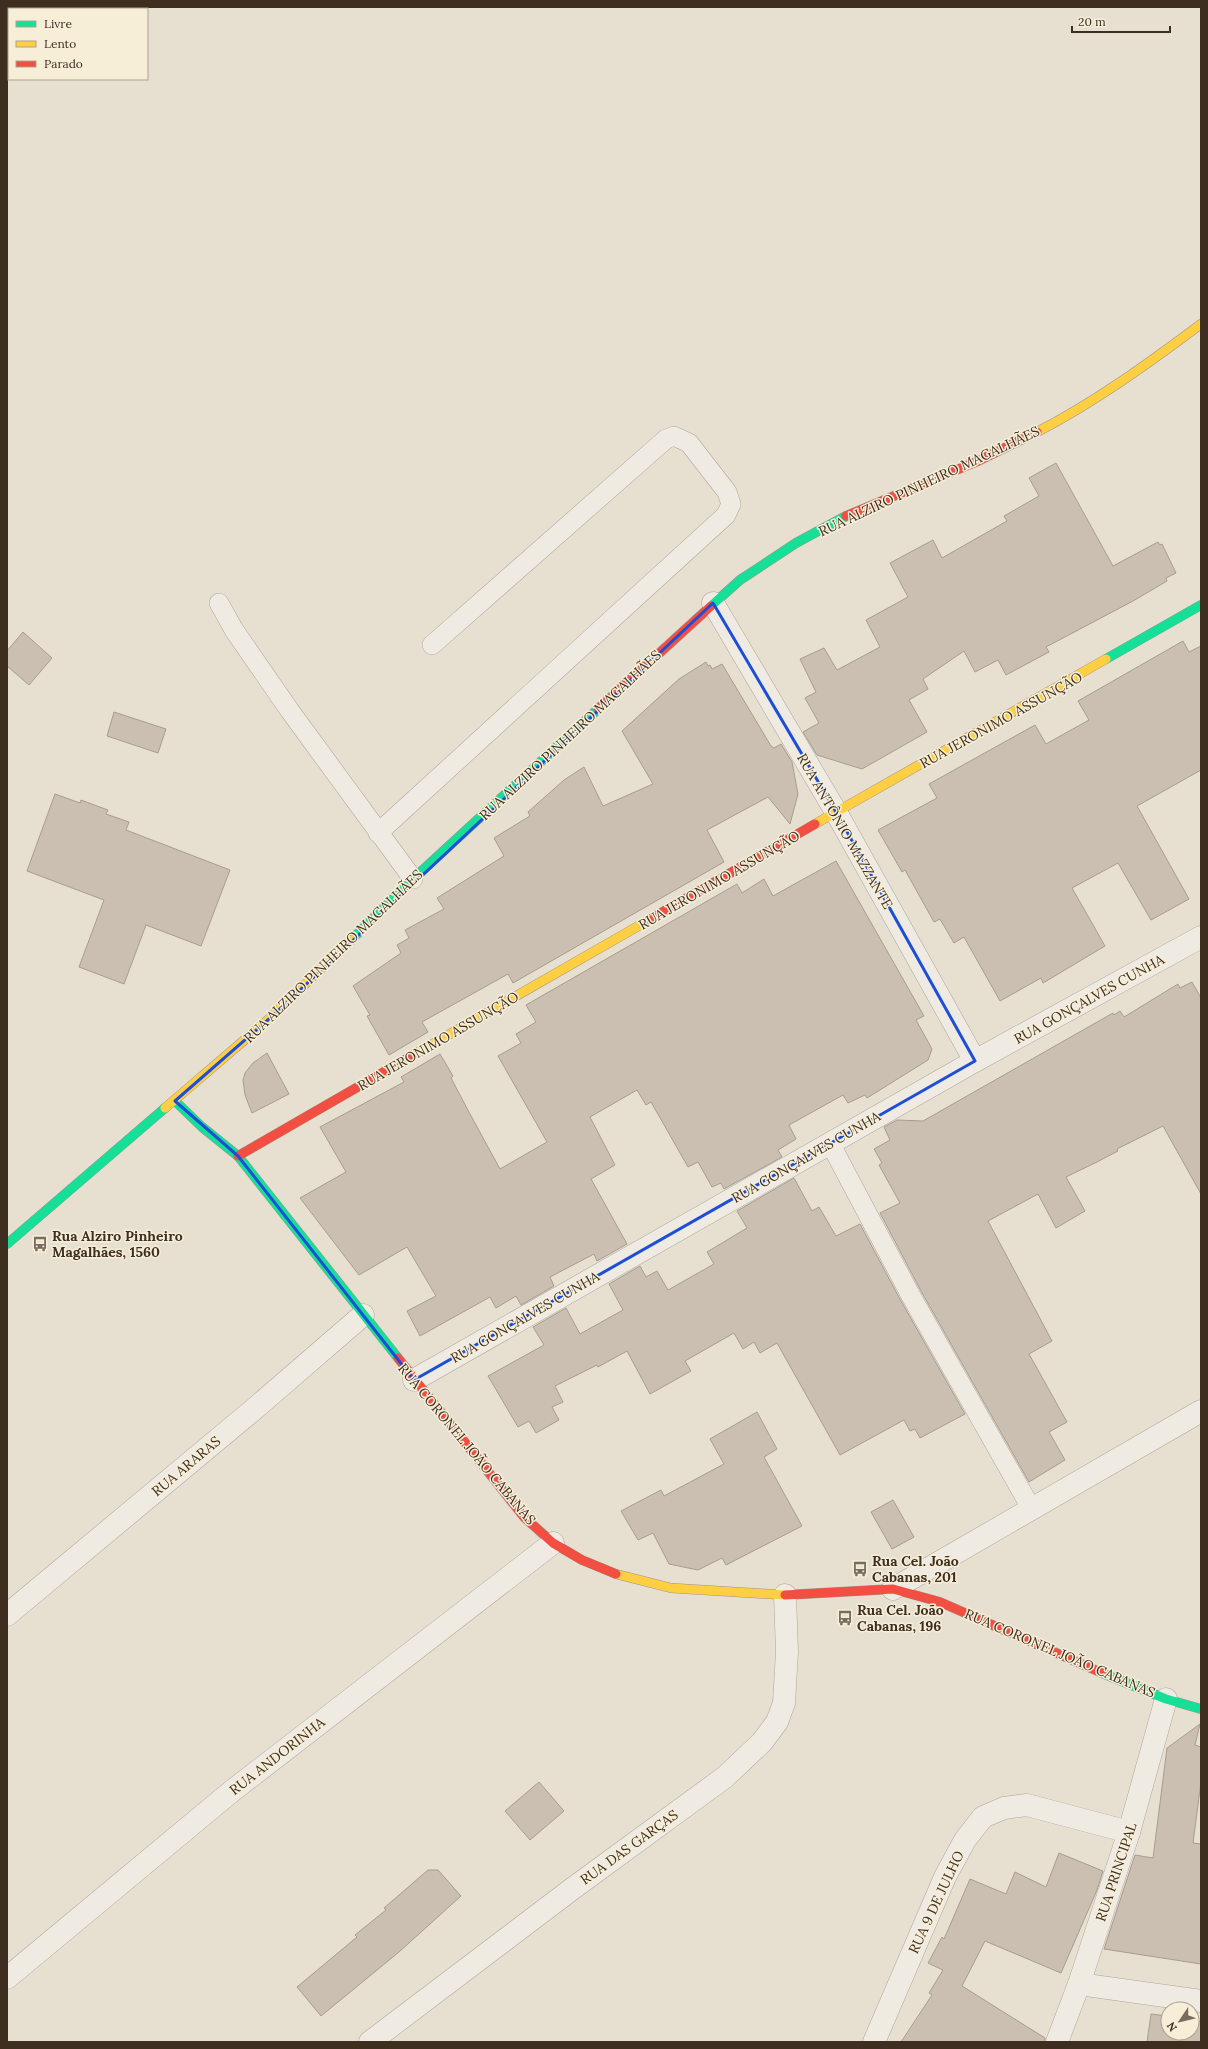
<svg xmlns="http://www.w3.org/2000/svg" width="1208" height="2049" viewBox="0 0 1208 2049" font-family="Lora,serif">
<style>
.building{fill:#cbbfb2;stroke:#a89c90}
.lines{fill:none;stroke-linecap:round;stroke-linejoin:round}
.lane-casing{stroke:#ada599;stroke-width:20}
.street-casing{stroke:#ada599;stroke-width:23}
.fast-casing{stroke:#9c958a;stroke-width:10}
.slow-casing{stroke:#9c958a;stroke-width:10}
.jam-casing{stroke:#9c958a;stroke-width:10}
.lane{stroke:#efebe3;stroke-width:19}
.street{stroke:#efebe3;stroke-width:22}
.fast{stroke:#16e098;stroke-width:9}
.slow{stroke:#ffcf43;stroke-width:9}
.jam{stroke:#f24e42;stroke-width:9}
.marked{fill:none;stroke:#1d4ed8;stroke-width:3;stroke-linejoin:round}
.labels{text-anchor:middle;stroke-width:3;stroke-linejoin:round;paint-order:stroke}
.street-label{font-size:14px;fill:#3d2e20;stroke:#f7eed8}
.poi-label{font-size:14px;font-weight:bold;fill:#3d2e20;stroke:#f7eed8;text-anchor:start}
</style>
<rect width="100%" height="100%" fill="#e7e0d1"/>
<g class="building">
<path d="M1056,463L1113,566L1158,542L1160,545L1162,544L1176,573L1166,578L1167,581L1133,601L1046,647L1049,652L1006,675L998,660L975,672L964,651L923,679L928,689L909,700L927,732L862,769L817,755L803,732L819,723L805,698L816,692L800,659L824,648L837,670L880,647L866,620L908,597L890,563L933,540L942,558L1007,521L1004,516L1039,496L1029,478Z"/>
<path d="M23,632L52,658L29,685L7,666V651Z"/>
<path d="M1183,641L1189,652L1201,646V770L1137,806L1189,899L1151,920L1118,863L1072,888L1105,946L1043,983L1041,978L1000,1001L964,937L954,943L940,919L934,922L905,870L902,872L878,830L937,798L929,784L1035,725L1046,744L1089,720L1078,701Z"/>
<path d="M706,662L708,666L710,665L712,669L722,664L771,746L774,748L781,744L792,762L798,794L790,824L768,797L707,830L724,862L513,983L508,974L422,1022L428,1032L389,1055L367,1016L370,1015L353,986L401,953L397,945L409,938L405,930L444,909L437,898L504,856L494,838L530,816L528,812L564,780L584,767L603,806L653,784L622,731L679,679Z"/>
<path d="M114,712L166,729L158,753L107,736Z"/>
<path d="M55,794L80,803L81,800L108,810L106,814L129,822L126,830L230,870L201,946L146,925L124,984L79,967L104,900L27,871Z"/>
<path d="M836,861L924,1016L916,1020L932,1049L928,1060L867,1098L865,1095L848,1103L843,1095L789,1125L796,1139L778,1150L782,1157L724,1189L721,1183L712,1187L698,1162L688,1167L651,1102L646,1105L637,1090L590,1117L615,1165L591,1179L627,1244L597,1261L594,1254L550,1277L554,1286L521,1305L516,1296L496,1308L490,1297L420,1336L407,1311L436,1296L407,1247L359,1275L300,1198L346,1172L320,1127L404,1082L401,1077L440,1054L453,1076L451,1078L470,1114L500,1169L547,1142L498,1056L521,1043L516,1034L536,1022L526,1005L737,884L742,893L764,879L773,896Z"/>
<path d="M1192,982L1201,998V1194L1163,1126L1117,1149L1118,1151L1097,1162L1066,1177L1085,1211L1056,1228L1038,1194L988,1221L1052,1341L1029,1354L1067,1422L1049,1432L1065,1460L1029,1482L921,1291L880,1213L900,1203L879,1165L882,1163L874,1149L890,1140L884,1127L897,1120L923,1121L1113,1013L1114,1015L1120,1011L1124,1017L1178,984L1180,988Z"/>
<path d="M267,1053L289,1094L252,1113L245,1095L243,1080L245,1073L253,1063Z"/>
<path d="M794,1178L812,1211L819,1207L836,1236L860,1224L901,1301L965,1414L920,1438L915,1429L910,1431L904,1420L840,1455L777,1343L760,1353L754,1342L743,1349L734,1333L685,1361L691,1371L650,1394L627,1351L598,1367L597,1365L555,1386L563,1402L552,1407L559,1420L536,1433L529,1421L518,1427L488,1376L544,1345L533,1327L566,1308L580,1334L623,1310L609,1284L640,1266L646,1277L657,1271L668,1290L714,1264L707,1252L747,1228L737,1211Z"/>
<path d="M757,1412L777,1449L764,1457L802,1526L726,1565L722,1558L698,1570L669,1564L653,1533L638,1540L621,1511L661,1490L664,1496L724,1464L710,1439Z"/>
<path d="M893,1500L914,1537L892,1549L871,1512Z"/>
<path d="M1200,1724L1195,1745L1201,1747V1782L1193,1843L1201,1844V1964L1104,1949L1135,1855L1153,1858L1167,1748Z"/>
<path d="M539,1782L564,1811L530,1840L505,1811Z"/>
<path d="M1059,1853L1103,1871L1097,1890L1061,1973L985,1941L962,1986L1045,2038V2042H901L932,1995L929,1993L943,1970L928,1963L942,1937L944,1939L970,1879L1006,1894L1015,1872L1046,1887Z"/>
<path d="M428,1870H438L461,1896L399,1952L321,2016L297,1987L357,1937L355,1935L386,1910L384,1908Z"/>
<path d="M1151,2014L1168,2016V2033H1192V2020L1201,2022V2042H1147Z"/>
</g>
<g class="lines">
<g class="lane-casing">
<g id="lane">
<path d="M219,603L234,630L290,711L413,879"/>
<path d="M378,833L726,515L731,504L727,492L689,443L674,436L666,439L432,645"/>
<path d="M830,1143L911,1296L1031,1508"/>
</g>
</g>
<g class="street-casing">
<g id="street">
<path d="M713,603L836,812L975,1061"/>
<path d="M414,1380L975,1061L1201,937"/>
<path d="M893,1589L1201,1411"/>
<path d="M7,1615L259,1405L363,1315"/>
<path d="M7,1978L232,1791L553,1543"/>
<path d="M1079,1984L1201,2001"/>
<path d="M370,2042L572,1889L725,1777L762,1742L777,1722L784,1703L787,1652L785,1595"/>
<path d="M874,2042L945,1877L965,1840L983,1817L1004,1808L1027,1805L1129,1832"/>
<path d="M1057,2042L1079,1984L1129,1832L1166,1699"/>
</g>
</g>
<g class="fast-casing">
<g id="fast">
<path d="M711,606L740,580L796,543L846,516"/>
<path d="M1106,659L1201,605"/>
<path d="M351,940L413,879L598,709"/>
<path d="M175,1101L202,1127L238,1156L398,1358"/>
<path d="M7,1244L165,1108"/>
<path d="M1102,1673L1166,1699L1201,1709"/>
</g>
</g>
<g class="slow-casing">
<g id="slow">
<path d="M1037,432C1095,402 1149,363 1201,324"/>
<path d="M815,824L1106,659"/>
<path d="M415,1054L647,921"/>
<path d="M165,1108L269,1019L351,940"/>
<path d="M616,1574L671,1588L785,1595"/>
</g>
</g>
<g class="jam-casing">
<g id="jam">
<path d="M846,516L978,461L1037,432"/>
<path d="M598,709L711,606"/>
<path d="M647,921L815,824"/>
<path d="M238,1156L415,1054"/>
<path d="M398,1358L524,1517L553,1543L582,1560L616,1574"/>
<path d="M785,1595L893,1589L940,1602L1102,1673"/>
</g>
</g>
<use href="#lane" class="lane"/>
<use href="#street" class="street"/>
<use href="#fast" class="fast"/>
<use href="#slow" class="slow"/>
<use href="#jam" class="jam"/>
</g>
<path class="marked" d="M713,603L836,812L975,1061L414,1380L238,1156L175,1101L269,1019Z"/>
<defs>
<g id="bus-bare" transform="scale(1.2)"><path d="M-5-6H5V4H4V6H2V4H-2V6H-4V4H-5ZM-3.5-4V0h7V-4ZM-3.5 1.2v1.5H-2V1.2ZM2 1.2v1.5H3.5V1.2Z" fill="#786c5e" stroke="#f7eed8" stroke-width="2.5" paint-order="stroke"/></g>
</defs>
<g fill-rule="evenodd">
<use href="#bus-bare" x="40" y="1244"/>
<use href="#bus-bare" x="860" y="1569"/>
<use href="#bus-bare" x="845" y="1618"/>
</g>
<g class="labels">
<g class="street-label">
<text transform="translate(929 481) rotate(-25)" y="5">RUA ALZIRO PINHEIRO MAGALHÃES</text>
<text transform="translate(1001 720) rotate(-29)" y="5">RUA JERONIMO ASSUNÇÃO</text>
<text transform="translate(570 735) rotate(-43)" y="5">RUA ALZIRO PINHEIRO MAGALHÃES</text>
<text transform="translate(845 831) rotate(60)" y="5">RUA ANTÔNIO MAZZANTE</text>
<text transform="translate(719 880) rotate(-30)" y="5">RUA JERONIMO ASSUNÇÃO</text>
<text transform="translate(333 956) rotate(-44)" y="5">RUA ALZIRO PINHEIRO MAGALHÃES</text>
<text transform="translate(1089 999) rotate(-29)" y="5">RUA GONÇALVES CUNHA</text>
<text transform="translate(438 1041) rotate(-30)" y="5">RUA JERONIMO ASSUNÇÃO</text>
<text transform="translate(806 1157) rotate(-30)" y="5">RUA GONÇALVES CUNHA</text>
<text transform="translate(525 1317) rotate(-30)" y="5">RUA GONÇALVES CUNHA</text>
<text transform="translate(467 1444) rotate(50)" y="5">RUA CORONEL JOÃO CABANAS</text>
<text transform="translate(186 1466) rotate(-40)" y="5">RUA ARARAS</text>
<text transform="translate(1060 1653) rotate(23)" y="5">RUA CORONEL JOÃO CABANAS</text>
<text transform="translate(277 1756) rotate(-38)" y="5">RUA ANDORINHA</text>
<text transform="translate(629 1847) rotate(-36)" y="5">RUA DAS GARÇAS</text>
<text transform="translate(1116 1872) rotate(-72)" y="5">RUA PRINCIPAL</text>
<text transform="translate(936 1902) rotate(-65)" y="5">RUA 9 DE JULHO</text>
</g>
<g class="poi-label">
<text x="52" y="1241">Rua Alziro Pinheiro<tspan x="52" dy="16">Magalhães, 1560</tspan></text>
<text x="872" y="1566">Rua Cel. João<tspan x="872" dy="16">Cabanas, 201</tspan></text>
<text x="857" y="1615">Rua Cel. João<tspan x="857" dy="16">Cabanas, 196</tspan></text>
</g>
</g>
<rect width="1208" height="2049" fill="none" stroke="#3d2e20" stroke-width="16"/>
<rect x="8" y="8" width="140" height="72" fill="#f7eed8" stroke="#ada18e"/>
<rect x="16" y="21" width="20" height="6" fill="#16e098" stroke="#ada18e"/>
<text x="44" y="28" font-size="12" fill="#3d2e20">Livre</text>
<rect x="16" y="41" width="20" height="6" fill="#ffcf43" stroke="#ada18e"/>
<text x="44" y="48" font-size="12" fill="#3d2e20">Lento</text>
<rect x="16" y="61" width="20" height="6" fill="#f24e42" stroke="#ada18e"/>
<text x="44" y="68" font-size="12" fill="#3d2e20">Parado</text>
<g transform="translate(1180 2021) rotate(235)"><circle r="19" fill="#f7eed8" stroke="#ada18e"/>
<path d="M0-3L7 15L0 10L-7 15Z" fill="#786c5e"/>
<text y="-6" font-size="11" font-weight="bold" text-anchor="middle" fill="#3d2e20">N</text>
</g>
<path d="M1072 26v6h98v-6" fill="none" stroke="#3d2e20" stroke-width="2"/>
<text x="1078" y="26" font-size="12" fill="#3d2e20" stroke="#f7eed8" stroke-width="3" paint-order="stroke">20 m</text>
</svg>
